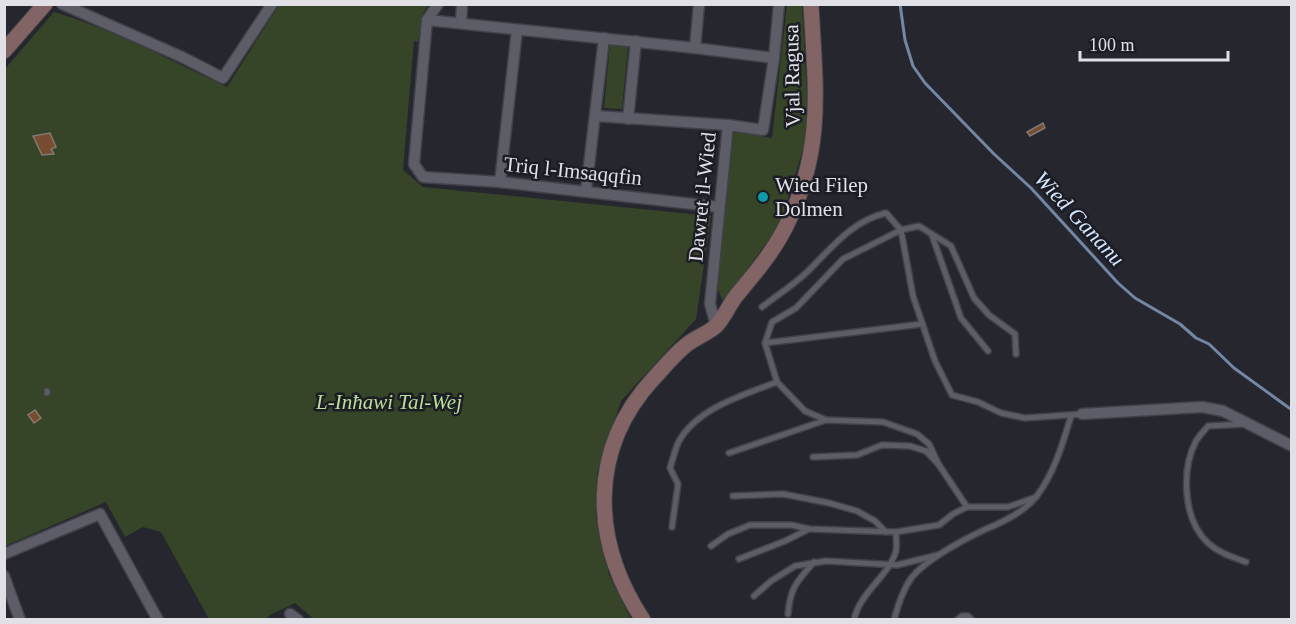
<svg xmlns="http://www.w3.org/2000/svg" width="1296" height="624" viewBox="0 0 1296 624" font-family="Georgia,serif">
<style>
.green{fill:#364428}
.lines{fill:none;stroke-linecap:round;stroke-linejoin:round}
.stream{stroke:#7387a4;stroke-width:3}
.building{fill:#774d31;stroke:#847972;stroke-width:1.5}
.lane-casing{stroke:#414149;stroke-width:8}
.street-casing{stroke:#414149;stroke-width:13}
.secondary-casing{stroke:#414149;stroke-width:17}
.lane{stroke:#5d5d67;stroke-width:5}
.street{stroke:#5d5d67;stroke-width:10}
.secondary{stroke:#836464;stroke-width:15}
.culture-dot{fill:#0f9aa8;stroke:#1c1c25;stroke-width:2}
.labels{text-anchor:middle;stroke-width:5;stroke-linejoin:round;paint-order:stroke}
.street-label{font-size:21px;fill:#e0e0e6;stroke:#1c1c25}
.poi-label{font-size:21px;fill:#e0e0e6;stroke:#1c1c25;text-anchor:start}
.park-label{font-size:21px;font-style:italic;fill:#bbdf99;stroke:#1c1c25}
.water-label{font-size:22px;font-style:italic;fill:#d3e6ff;stroke:#1c1c25}
</style>
<rect width="100%" height="100%" fill="#26262f"/>
<g class="green">
<path d="M279,5H428L422,15L418,42L414,41L403,170L423,187L711,216L696,319L621,401L597,473L596,517L609,575L631,619L315,620L295,603L270,615L267,619H209L161,532L143,527L125,537L106,502L5,546L4,70L54,12C114,30 170,60 227,87Z"/>
<path d="M787,5H802L809,130L779,227L723,301L717,288L734,131L772,138Z"/>
<path d="M610,44L628,46L622,109L604,108Z"/>
</g>
<g class="lines">
<path class="stream" d="M900,4L905,40L913,66L925,83L994,154L1031,188L1118,283L1135,298L1180,324L1196,338L1209,344L1234,368L1292,410"/>
</g>
<g class="building">
<path d="M1043,123L1045,128L1030,136L1027,132Z"/>
<path d="M50,133L56,147L51,149L54,154L42,155L33,136Z"/>
<path d="M35,410L41,418L34,423L28,415Z"/>
</g>
<g class="lines">
<g class="lane-casing">
<g id="lane">
<path d="M932,235L961,318L988,351"/>
<path d="M762,307C776,296 792,286 806,273C830,250 851,221 886,213L901,230L843,259L796,308L772,322L765,343L777,382L805,411L826,420"/>
<path d="M765,343L922,324"/>
<path d="M1016,354L1015,334L989,315L974,298L951,246L919,226L901,230L913,296L935,361L952,395L978,402L1001,413L1025,418L1082,414"/>
<path d="M47,393V391"/>
<path d="M1245,424L1208,426C1204,431 1199,436 1196,441C1181,470 1183,520 1208,543C1219,553 1232,557 1246,562"/>
<path d="M729,453L826,420L883,422L917,434L929,444L939,465"/>
<path d="M813,457L857,455L882,445L910,446L926,451L939,465L967,507"/>
<path d="M733,496L783,494L829,503L857,511L875,521L886,532"/>
<path d="M672,527L678,484L670,468C673,459 675,449 679,441C698,408 743,395 777,382"/>
<path d="M711,546L728,534L750,525H791L809,529L896,532L939,525L953,514L967,507H1008L1036,497"/>
<path d="M739,559L785,541L809,529"/>
<path d="M754,596L771,581L795,566L826,561L897,565L938,555"/>
<path d="M788,614C790,588 797,581 814,562"/>
<path d="M854,620C859,593 889,576 896,551C897,545 896,538 896,532"/>
<path d="M894,620C898,605 903,589 912,577C927,559 964,539 986,529C1003,522 1024,512 1036,497C1054,474 1063,443 1071,416"/>
<path d="M957,620L962,616H968L972,620"/>
</g>
</g>
<g class="street-casing">
<g id="street">
<path d="M62,4L182,57L223,78L272,4"/>
<path d="M438,4L427,20L414,164L423,177L500,182L719,207"/>
<path d="M427,20L695,48L774,58"/>
<path d="M461,23L462,4"/>
<path d="M695,48L699,4"/>
<path d="M596,116L728,125"/>
<path d="M628,119L636,41"/>
<path d="M500,182L517,30"/>
<path d="M586,191L604,38"/>
<path d="M716,325L710,304L728,125L763,130L774,58L779,4"/>
<path d="M1082,414L1202,407L1223,411L1292,446"/>
<path d="M4,554L100,514L158,620"/>
<path d="M4,576L20,620"/>
<path d="M290,614L298,620"/>
</g>
</g>
<g class="secondary-casing">
<g id="secondary">
<path d="M4,51L45,4"/>
<path d="M643,620C591,541 588,449 654,378C664,367 674,355 685,346C694,338 707,334 716,326C724,318 729,305 736,296C756,272 775,250 788,222C825,146 815,85 811,4"/>
</g>
</g>
<use href="#lane" class="lane"/>
<use href="#street" class="street"/>
<use href="#secondary" class="secondary"/>
</g>
<circle class="culture-dot" cx="763" cy="197" r="6"/>
<g class="labels">
<g class="street-label">
<text transform="translate(792 76) rotate(-91)" y="7">Vjal Ragusa</text>
<text transform="translate(573 171) rotate(6)" y="7">Triq l-Imsaqqfin</text>
<text transform="translate(702 197) rotate(-84)" y="7">Dawret il-Wied</text>
</g>
<g class="poi-label">
<text x="775" y="192">Wied Filep<tspan x="775" dy="24">Dolmen</tspan></text>
</g>
<g class="park-label">
<text x="389" y="409">L-Inħawi Tal-Wej</text>
</g>
<g class="water-label">
<text transform="translate(1080 218) rotate(47)" y="8">Wied Gananu</text>
</g>
</g>
<rect width="1296" height="624" fill="none" stroke="#e0e0e6" stroke-width="12"/>
<path d="M1080 51v9h148v-9" fill="none" stroke="#e0e0e6" stroke-width="3"/>
<text x="1089" y="51" font-size="18" fill="#e0e0e6" stroke="#1c1c25" stroke-width="4.5" paint-order="stroke">100 m</text>
</svg>
